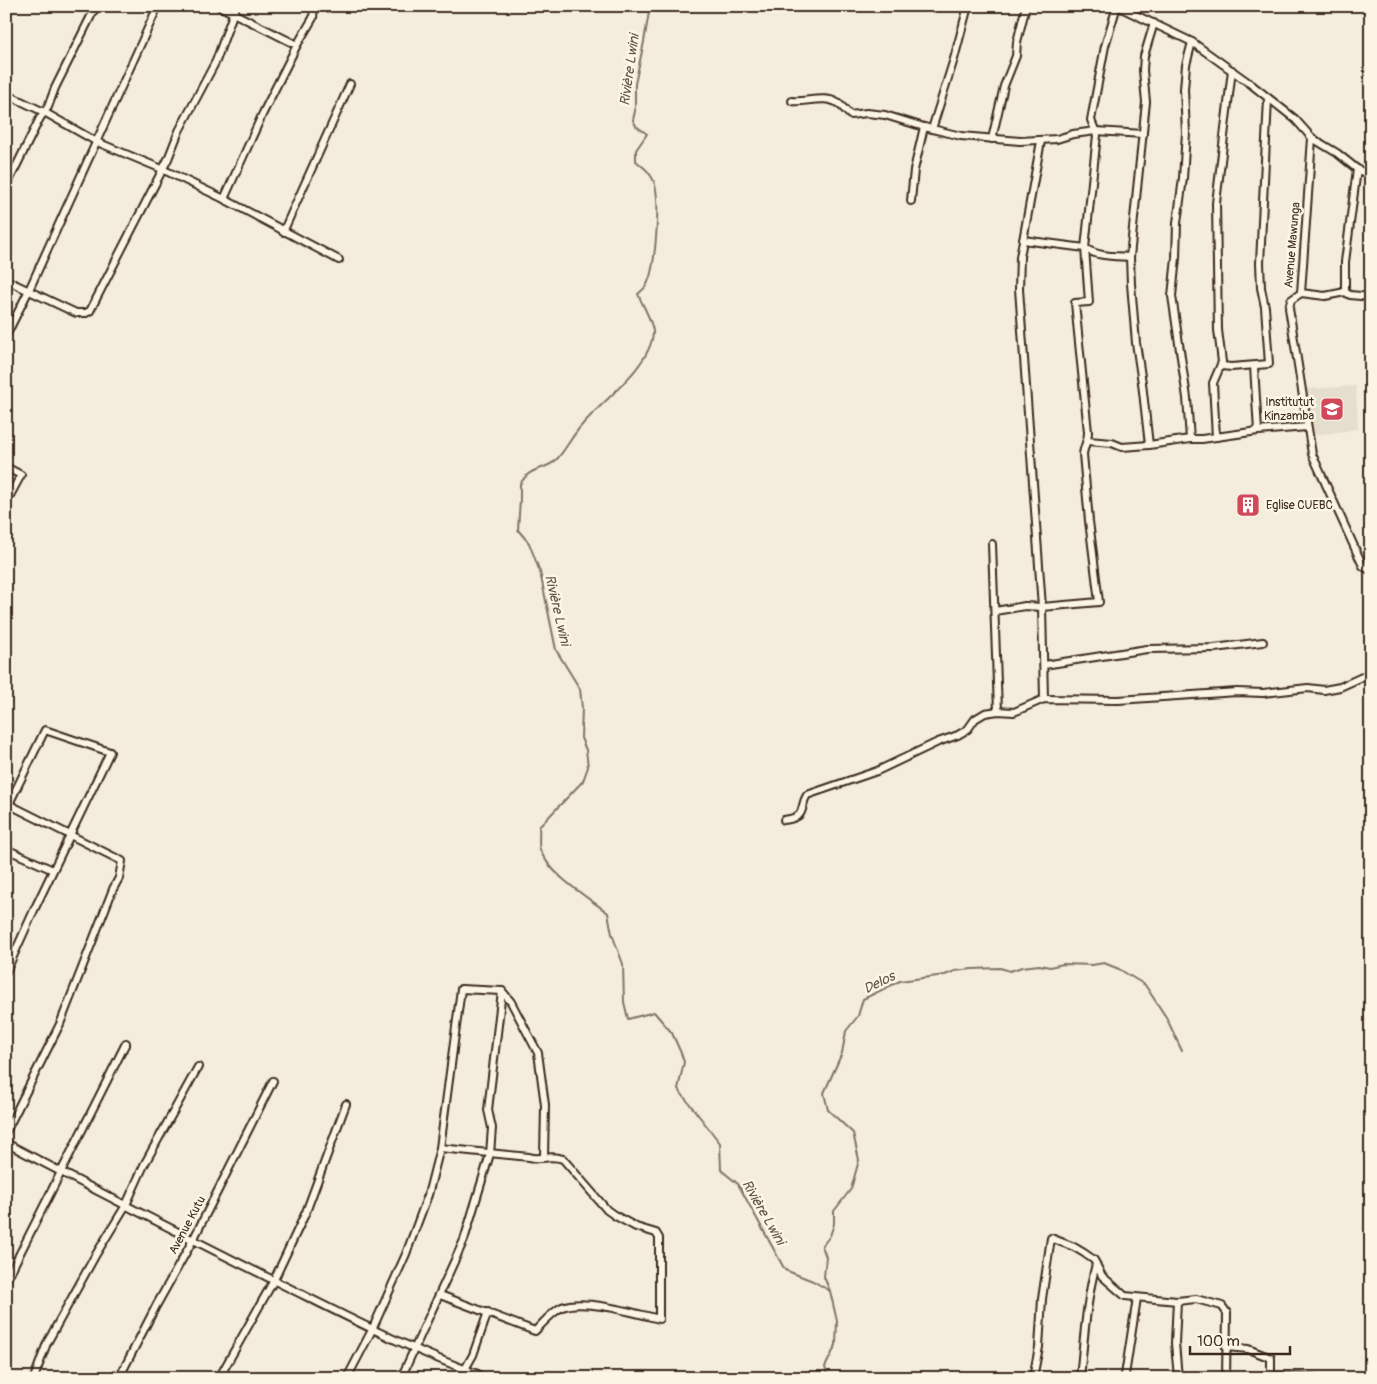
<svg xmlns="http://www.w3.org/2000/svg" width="1377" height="1384" viewBox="0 0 1377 1384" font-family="Pangolin,sans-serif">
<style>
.built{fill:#e5ddce}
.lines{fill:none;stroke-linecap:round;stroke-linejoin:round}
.stream{stroke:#817466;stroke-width:2}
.minor-casing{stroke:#3b2a1e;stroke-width:10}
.minor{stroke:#fcf5e5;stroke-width:6}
.labels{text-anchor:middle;stroke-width:5;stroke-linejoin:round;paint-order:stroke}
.street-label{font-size:12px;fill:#3b2a1e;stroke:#fcf5e5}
.poi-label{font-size:12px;fill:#3b2a1e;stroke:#fcf5e5;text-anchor:end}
.water-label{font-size:14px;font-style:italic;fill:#645548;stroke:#fcf5e5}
</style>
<rect width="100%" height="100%" fill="#f4eddd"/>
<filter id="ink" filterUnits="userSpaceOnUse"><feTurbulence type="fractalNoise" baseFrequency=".02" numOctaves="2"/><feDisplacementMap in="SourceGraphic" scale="10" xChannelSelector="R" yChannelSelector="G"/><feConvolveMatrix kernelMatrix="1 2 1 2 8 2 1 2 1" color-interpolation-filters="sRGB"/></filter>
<g filter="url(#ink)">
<path class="built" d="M1356,386L1358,429L1310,436L1305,389Z"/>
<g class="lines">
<g class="stream">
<path d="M650,6L644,42L635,84V111L633,120L636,126L647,134L636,150V161C644,168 652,173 655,185C660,203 656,270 646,286C644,289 640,292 638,294C642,304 654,324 653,333C651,366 602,401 582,425C572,436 566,449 557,459C549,468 539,467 530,473C526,475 522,481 520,484V499L518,530L529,543L540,572L556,650L580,689L582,708L581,738L586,750L588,767L583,781L539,827C540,833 538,844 540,850C551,876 586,896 608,913L612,934L623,964L624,1002L628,1019L654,1012L672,1033L681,1053L684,1062L678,1089L720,1143L721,1170L738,1184L785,1270L813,1281L830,1291"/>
<path d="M828,1378L825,1367L836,1345L837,1321L830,1291L824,1277L826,1257L822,1246L830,1236L834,1224V1211L851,1189L859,1160L853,1133L828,1110L824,1093L842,1053L846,1031L858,1016L863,999L900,981L945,975L955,971L972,969L1000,968L1010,971L1022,967L1039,965L1050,967L1063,964L1092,965L1104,963L1119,969L1145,985L1166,1017L1182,1051"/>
</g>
<g class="minor-casing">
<g id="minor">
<path d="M219,6L297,45"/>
<path d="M1117,6L1192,42L1252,85L1295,119L1312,138L1337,153L1357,169L1371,176"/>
<path d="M6,94L44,112L97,142L162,169L224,199L339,260"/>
<path d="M792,101C806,103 826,94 839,104C843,107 846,111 850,115L867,113L885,115L924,127L961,136L1020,141L1057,139L1073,134L1096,131L1143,134"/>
<path d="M932,129L954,59L968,6"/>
<path d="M1312,138L1301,293L1291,300L1289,308L1312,454L1363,566L1371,571"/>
<path d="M992,139L1004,86L1016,56L1017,42L1026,6"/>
<path d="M1041,141L1020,257L1019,289L1042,607L1044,699"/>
<path d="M6,187L40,118L48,107L55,88L96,6"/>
<path d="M224,199L263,113L297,45L313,18L314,6"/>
<path d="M911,201L914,170L924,127"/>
<path d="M283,232L350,84"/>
<path d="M1023,240L1085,248C1097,257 1116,256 1130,257"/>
<path d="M6,280L76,313H86L90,311L168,159L179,131L216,61L236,6"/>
<path d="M1345,292V262L1357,169"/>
<path d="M1301,293L1325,296L1345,292L1350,295L1371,297"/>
<path d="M6,336L29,290L158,6"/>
<path d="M1222,366L1231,367L1269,364L1265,307L1261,288L1260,263L1268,99"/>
<path d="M1254,366L1258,431"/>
<path d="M1216,437L1213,383L1222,362L1218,330L1216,203L1232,70"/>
<path d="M1190,439L1187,398L1172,296L1176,258L1177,223L1183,178L1186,133L1184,89L1186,65L1192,42"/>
<path d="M1088,441L1112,443L1122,447L1149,445L1190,439H1202L1258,431L1307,427"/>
<path d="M1149,445L1142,383L1136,343L1131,284L1130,257L1146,102L1143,70L1144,56L1154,23"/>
<path d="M6,467L21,475L6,503"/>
<path d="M992,544L998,711"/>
<path d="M995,611L1025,606L1042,607L1099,602L1089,521L1083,454C1084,446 1088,441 1088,432L1075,303L1089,302L1085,248L1097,135L1091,120L1105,46L1117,6"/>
<path d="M1044,665L1147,649L1214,648L1263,642"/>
<path d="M6,803L122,861L119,878L113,889L60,1024L6,1132"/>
<path d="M6,810L45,730L110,752L35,908L6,972"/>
<path d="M784,820C809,816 798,809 807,795L877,771L938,742L958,735L968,729L975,719L985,713L998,711L1014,712L1044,699L1118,700L1237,692L1263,693L1308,688L1324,690L1340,687L1371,673"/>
<path d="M6,849L53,870"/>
<path d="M6,1143C95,1190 185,1236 275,1281C342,1314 408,1349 478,1374L482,1378"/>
<path d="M440,1148L529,1157C541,1161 549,1154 563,1159L607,1210L614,1215L636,1227L656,1233L659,1238V1319C635,1313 584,1298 562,1307C552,1312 543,1323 535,1331L440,1295"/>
<path d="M6,1281L126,1043"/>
<path d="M1177,1301L1175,1343L1178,1378"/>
<path d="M1226,1347L1248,1349L1271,1358V1378"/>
<path d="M1125,1375L1137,1298"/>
<path d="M1271,1376L1315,1378"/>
<path d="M34,1378L47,1343L95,1256L126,1205L144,1165L198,1067"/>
<path d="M119,1378L156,1306L193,1240L273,1081"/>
<path d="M219,1378L274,1280L306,1212L346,1104"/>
<path d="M347,1378L372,1330L406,1254L428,1195L440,1148L461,989L502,991L511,1002L538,1053L545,1105L544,1157"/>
<path d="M401,1378L464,1240L490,1154L492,1128L488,1110L502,991"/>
<path d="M460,1378L473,1355L488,1312"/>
<path d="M1033,1378L1039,1347L1042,1299L1051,1238L1074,1247L1084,1253L1094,1260L1102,1276L1125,1296L1177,1301L1196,1299L1222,1306L1227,1313L1226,1378"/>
<path d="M1080,1378C1084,1340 1086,1301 1096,1264"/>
</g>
</g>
<use href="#minor" class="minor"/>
</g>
</g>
<defs>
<g id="school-square" transform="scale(1.25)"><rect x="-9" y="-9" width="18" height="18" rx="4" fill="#d1495b" stroke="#fcf5e5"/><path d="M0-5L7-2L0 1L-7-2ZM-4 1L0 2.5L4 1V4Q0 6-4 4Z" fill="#fff"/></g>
<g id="building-square" transform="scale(1.25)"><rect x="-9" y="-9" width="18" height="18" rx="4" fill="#d1495b" stroke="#fcf5e5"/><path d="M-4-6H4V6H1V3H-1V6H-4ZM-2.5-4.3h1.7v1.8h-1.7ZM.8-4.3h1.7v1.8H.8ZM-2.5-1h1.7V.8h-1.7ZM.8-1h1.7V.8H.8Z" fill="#fff"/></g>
</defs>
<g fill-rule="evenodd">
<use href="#school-square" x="1332" y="409"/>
<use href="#building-square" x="1248" y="505"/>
</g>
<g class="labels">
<g class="street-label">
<text transform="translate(1292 245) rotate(-85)" y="4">Avenue Mawunga</text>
<text transform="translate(187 1225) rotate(-62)" y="4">Avenue Kutu</text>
</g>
<g class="poi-label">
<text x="1314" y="406">Institutut<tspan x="1314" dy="14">Kinzamba</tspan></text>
<text x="1266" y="509" text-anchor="start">Eglise CUEBC</text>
</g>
<g class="water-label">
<text transform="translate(629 70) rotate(-82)" y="5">Rivière Lwini</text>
<text transform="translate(558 610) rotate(77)" y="5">Rivière Lwini</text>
<text transform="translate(879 982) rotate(-26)" y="5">Delos</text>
<text transform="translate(764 1212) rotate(60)" y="5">Rivière Lwini</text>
</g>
</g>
<rect width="1377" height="1384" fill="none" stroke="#fcf5e5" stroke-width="25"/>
<rect x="12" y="12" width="1352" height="1359" fill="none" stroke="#3b2a1e" stroke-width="2" filter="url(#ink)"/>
<path d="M1190 1346v8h100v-8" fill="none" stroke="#3b2a1e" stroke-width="2.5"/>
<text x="1197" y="1346" font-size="15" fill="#3b2a1e" stroke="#fcf5e5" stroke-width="4" paint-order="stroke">100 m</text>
</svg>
